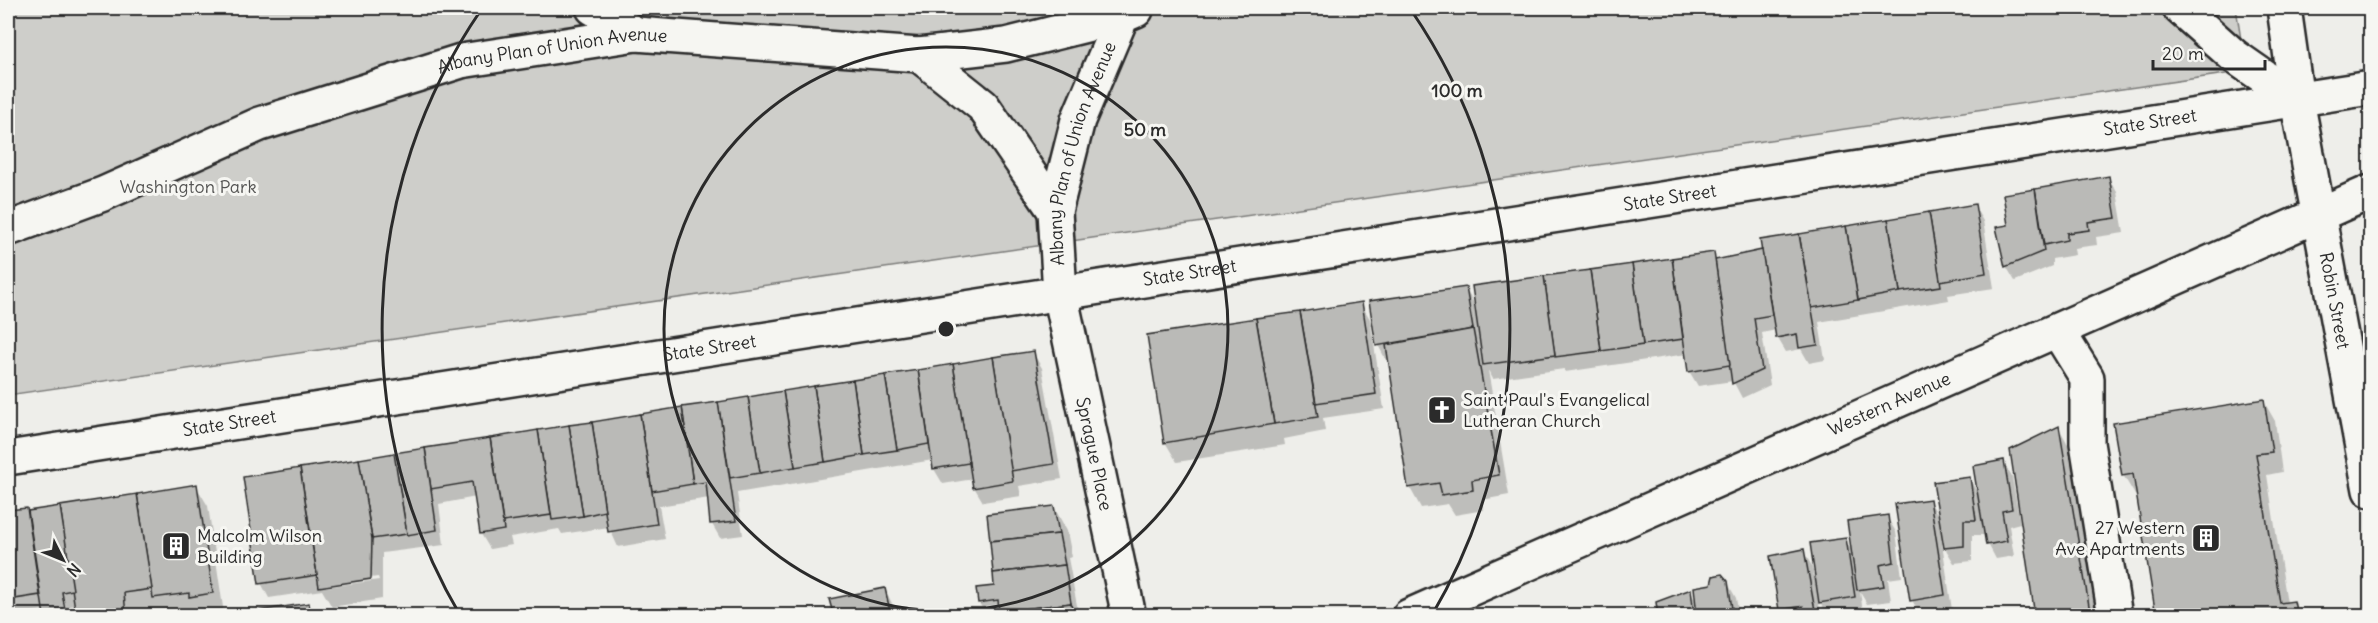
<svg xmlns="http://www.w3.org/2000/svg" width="2378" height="623" viewBox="0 0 2378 623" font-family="Delius,sans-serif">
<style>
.green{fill:#cececa;stroke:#7c7c7a;stroke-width:1.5}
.shadow{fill:#0003;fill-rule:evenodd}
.building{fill:#babab7;stroke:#2b2b2b;stroke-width:1.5}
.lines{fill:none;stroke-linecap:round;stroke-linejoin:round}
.minor-casing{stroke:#2b2b2b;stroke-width:38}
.minor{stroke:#f6f6f2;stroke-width:33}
.ring{fill:none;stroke:#2b2b2b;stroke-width:3}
.labels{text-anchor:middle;stroke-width:6;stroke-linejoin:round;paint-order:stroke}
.street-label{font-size:18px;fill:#2b2b2b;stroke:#f6f6f2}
.park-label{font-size:18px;fill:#545453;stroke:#f6f6f2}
.poi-label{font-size:18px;fill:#2b2b2b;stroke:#f6f6f2;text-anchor:start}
.centre{fill:#2b2b2b;stroke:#f6f6f2;stroke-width:3}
.ring-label{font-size:18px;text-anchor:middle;font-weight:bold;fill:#2b2b2b;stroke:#f6f6f2;stroke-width:6;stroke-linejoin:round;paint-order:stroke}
</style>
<rect width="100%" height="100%" fill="#eeeeea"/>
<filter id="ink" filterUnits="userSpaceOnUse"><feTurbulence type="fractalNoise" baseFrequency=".0167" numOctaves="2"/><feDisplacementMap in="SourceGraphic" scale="12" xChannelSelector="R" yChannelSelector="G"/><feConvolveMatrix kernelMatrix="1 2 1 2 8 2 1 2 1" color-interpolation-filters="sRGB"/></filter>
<g filter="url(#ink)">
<path class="green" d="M8,8H2236L2246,71L8,395Z"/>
<g class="shadow">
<path d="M2108,177L2117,192L2124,233L2096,237L2097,245L2074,248L2075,255L2052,259V266L2015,281L2006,266L2009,226L2005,196Z"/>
<path d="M1974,206L1983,221L1994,288L1948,295L1949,300L1819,322L1825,360L1809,363L1801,349L1786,352L1777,337L1776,330L1762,333L1770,385L1742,398L1733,381L1698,386L1689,371L1687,354L1565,372L1564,369L1493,379L1488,370L1509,495L1482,500L1484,510L1455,515L1448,504L1421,508L1410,488L1389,360H1386L1378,345L1465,288L1477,309L1474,287L1713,254L1717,261L1763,251L1761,242Z"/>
<path d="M1361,304L1370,319L1384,409L1323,418L1325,431L1284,439L1285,445L1177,462L1165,442L1149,336Z"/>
<path d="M1033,353L1042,368L1062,479L1019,486L1021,496L983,502L974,487L973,479L943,484L934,469L933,460L737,493L743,535L720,538L712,524L709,498L659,506L665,539L618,547L609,527L562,534L559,529L510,537L512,545L490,549L481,534L476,497L439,504L444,545L382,553V599L332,607L322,590L269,598L261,583L245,479ZM378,577L379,580L326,587V584Z"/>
<path d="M2263,400L2275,421L2282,472L2267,475L2287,603L2294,602L2301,616H2157L2138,495H2135L2123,475Z"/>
<path d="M2059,428L2070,448L2098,616H2037Z"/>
<path d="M2003,462L2012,477L2020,523L2009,526L2014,556L1996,559L1988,544L1986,535H1972V561L1954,563L1942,543L1952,610L1920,615L1912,600L1929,500L1941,520L1969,478L1980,497Z"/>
<path d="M196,486L208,506L224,614L165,616L161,609L134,613L135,616H78L77,605L70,606L71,616H45L44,610L8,616V511L26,509L28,513Z"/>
<path d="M1054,507L1067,531L1072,557L1068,558L1079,616H987L979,603L996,587Z"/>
<path d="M1887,517L1896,532L1902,577L1888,579L1891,601L1867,604L1860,592L1863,612L1828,616L1818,598L1821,616H1784L1781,609L1803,551L1812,566L1814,577L1817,576L1845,540L1853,552Z"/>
<path d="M1727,582L1736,598L1739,616H1659L1690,591L1697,604Z"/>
<path d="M885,589L898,616H810L833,611Z"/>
</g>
<g class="building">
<path d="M2109,176L2116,218L2088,222L2089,230L2067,233V240L2044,245L2035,189Z"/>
<path d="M2035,189L2044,251L2005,267L1996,227L2008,225L2003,194Z"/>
<path d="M1975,204L1986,273L1940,281L1929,212Z"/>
<path d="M1929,212L1941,286L1900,292L1888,219Z"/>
<path d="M1888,219L1900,292L1858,300L1846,226Z"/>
<path d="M1846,226L1858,300L1812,308L1799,234Z"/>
<path d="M1799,234L1818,345L1799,348L1797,334L1776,338L1760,240Z"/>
<path d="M1762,250L1772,315L1754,318L1762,370L1732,384L1715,260Z"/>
<path d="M1714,252L1730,365L1688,372L1672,258Z"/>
<path d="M1672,258L1683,339L1643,345L1632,264Z"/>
<path d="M1632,264L1643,345L1601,351L1590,270Z"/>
<path d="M1590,270L1601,351L1555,357L1544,276Z"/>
<path d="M1544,276L1555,355L1483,365L1472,286Z"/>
<path d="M1466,287L1473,329L1376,346L1369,301Z"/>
<path d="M1362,302L1376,394L1316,403L1300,312Z"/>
<path d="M1300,312L1318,417L1274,424L1256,318Z"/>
<path d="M1256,318L1274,424L1164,443L1147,335Z"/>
<path d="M1473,329L1499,475L1472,480L1473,490L1442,495L1439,483L1408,488L1386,345Z"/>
<path d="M1034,351L1054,464L1011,471L993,357Z"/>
<path d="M993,357L1013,481L973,488L953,364Z"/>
<path d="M953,364L969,463L933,469L918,370Z"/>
<path d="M918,370L929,444L897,450L885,375Z"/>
<path d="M885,375L897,450L864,455L853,380Z"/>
<path d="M853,380L864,455L825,462L814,386Z"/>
<path d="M814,386L825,462L795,467L783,391Z"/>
<path d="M783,391L795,467L760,473L748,397Z"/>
<path d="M748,397L760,473L730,478L718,402Z"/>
<path d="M2264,399L2272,452L2256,454L2280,603L2294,601L2297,616H2156L2133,474L2122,476L2113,423Z"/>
<path d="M718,402L736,521L710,524L706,482L693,484L682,407Z"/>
<path d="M682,407L693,484L652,491L640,414Z"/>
<path d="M640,414L657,524L608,532L592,422Z"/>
<path d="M592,422L605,511L583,516L569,425Z"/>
<path d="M569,425L583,516L552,520L538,430Z"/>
<path d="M2059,426L2090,612L2068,616H2035L2010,450Z"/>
<path d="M538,430L551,515L503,522L490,438Z"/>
<path d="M490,438L504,530L480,534L472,482L431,489L425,448Z"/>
<path d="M425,448L437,530L407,535L394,453Z"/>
<path d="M394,453L407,534L372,539L359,459Z"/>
<path d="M359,459L372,539L371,579L319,587L300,468Z"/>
<path d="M2004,460L2012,509L2002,511L2007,541L1986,545L1973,466Z"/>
<path d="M300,468L317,575L259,584L243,477Z"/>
<path d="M1970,477L1976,520H1964V546L1944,548L1933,482Z"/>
<path d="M197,484L213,593L189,597V593L153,598L137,494Z"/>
<path d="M137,494L152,589L124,593L126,616H76L60,506Z"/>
<path d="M1930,499L1945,595L1910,601L1895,504Z"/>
<path d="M60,506L73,590L62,592L66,616H44L28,511Z"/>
<path d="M1054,506L1059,534L990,541L987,514Z"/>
<path d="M27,508L40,595L8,600V510Z"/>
<path d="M1888,515L1894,562L1880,565L1884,586L1857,590L1847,521Z"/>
<path d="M1059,534L1065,565L993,573L990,541Z"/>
<path d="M1846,538L1855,597L1819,603L1810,543Z"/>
<path d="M1804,549L1816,616H1804L1803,606L1779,610L1770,556Z"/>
<path d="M1065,565L1071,603L999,612L998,600L978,603L976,588L994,586L993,573Z"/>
<path d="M1722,574L1728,581L1733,616H1697L1694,587L1711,584L1713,576Z"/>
<path d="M885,588L891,616H802L832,610L829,599Z"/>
<path d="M1691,589L1694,616H1658L1656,602Z"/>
<path d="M309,603L311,616H224Z"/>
<path d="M1071,603L1074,616H999V612Z"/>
</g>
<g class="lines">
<g class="minor-casing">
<g id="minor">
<path d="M593,8L636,34"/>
<path d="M2180,8L2234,56L2297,100"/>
<path id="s1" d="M2284,8L2297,100L2370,490"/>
<path d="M919,55L983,106L1055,211"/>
<path id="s2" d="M8,229L103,194L260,124L461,61L636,34L919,55L1006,45L1122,16"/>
<path d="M2058,331L2087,378V443L2115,616"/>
<path id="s3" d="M8,458L2370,88"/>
<path id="s4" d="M1129,616L1060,293L1055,211L1078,120L1122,16L1136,10"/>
<path id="s5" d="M1409,616L2370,192"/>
</g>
</g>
<use href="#minor" class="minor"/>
</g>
</g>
<g class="ring">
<circle cx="946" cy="329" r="282"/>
<path d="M460 615A564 564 0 0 1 481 10M1411 10A564 564 0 0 1 1432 615"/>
</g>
<defs>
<g id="church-square" transform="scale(1.5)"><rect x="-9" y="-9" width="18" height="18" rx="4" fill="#2b2b2b" stroke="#f6f6f2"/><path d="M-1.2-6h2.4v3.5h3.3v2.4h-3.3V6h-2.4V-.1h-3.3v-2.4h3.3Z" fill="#fff"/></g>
<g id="building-square" transform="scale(1.5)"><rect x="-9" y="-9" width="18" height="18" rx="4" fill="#2b2b2b" stroke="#f6f6f2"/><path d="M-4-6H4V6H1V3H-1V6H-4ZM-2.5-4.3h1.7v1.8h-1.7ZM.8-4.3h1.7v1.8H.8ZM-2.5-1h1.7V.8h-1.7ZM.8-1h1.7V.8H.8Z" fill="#fff"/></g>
</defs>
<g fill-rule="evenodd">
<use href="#church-square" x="1442" y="410"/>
<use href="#building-square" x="2206" y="538"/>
<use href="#building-square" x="176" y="546"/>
</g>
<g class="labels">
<g class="street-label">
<text dy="6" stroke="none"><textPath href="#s2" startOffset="576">Albany Plan of Union Avenue</textPath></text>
<text dy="6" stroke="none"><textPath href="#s3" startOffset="2168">State Street</textPath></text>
<text dy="6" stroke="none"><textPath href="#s4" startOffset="474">Albany Plan of Union Avenue</textPath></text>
<text dy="6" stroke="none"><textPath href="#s3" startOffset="1682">State Street</textPath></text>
<text dy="6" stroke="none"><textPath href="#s3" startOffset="1196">State Street</textPath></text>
<text dy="6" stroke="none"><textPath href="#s1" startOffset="297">Robin Street</textPath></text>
<text dy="6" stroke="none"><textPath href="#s3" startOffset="710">State Street</textPath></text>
<text dy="6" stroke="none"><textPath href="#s5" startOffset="525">Western Avenue</textPath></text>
<text dy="6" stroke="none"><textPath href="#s3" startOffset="224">State Street</textPath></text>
<text transform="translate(1094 454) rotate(78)" y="6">Sprague Place</text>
</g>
<g class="park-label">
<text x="188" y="193">Washington Park</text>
</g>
<g class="poi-label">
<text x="1463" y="406">Saint Paul's Evangelical<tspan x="1463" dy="21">Lutheran Church</tspan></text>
<text x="2185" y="534" text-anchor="end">27 Western<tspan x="2185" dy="21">Ave Apartments</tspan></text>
<text x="197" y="542">Malcolm Wilson<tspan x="197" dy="21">Building</tspan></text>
</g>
</g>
<circle cx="946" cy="329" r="9" class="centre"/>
<g class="ring-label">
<text x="1457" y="97">100 m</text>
<text x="1145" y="136">50 m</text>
</g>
<rect width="2378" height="623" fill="none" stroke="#f6f6f2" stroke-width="30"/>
<rect x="15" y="15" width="2348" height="593" fill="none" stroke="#2b2b2b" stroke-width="2" filter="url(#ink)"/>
<g transform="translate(63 560) rotate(133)" stroke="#f6f6f2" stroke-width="4.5" paint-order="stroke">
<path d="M0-4.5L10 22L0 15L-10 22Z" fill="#2b2b2b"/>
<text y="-9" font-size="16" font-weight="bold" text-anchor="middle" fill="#2b2b2b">N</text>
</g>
<path d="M2153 60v9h112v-9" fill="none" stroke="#2b2b2b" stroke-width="3"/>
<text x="2162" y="60" font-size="18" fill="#2b2b2b" stroke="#f6f6f2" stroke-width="4.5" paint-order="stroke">20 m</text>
</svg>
